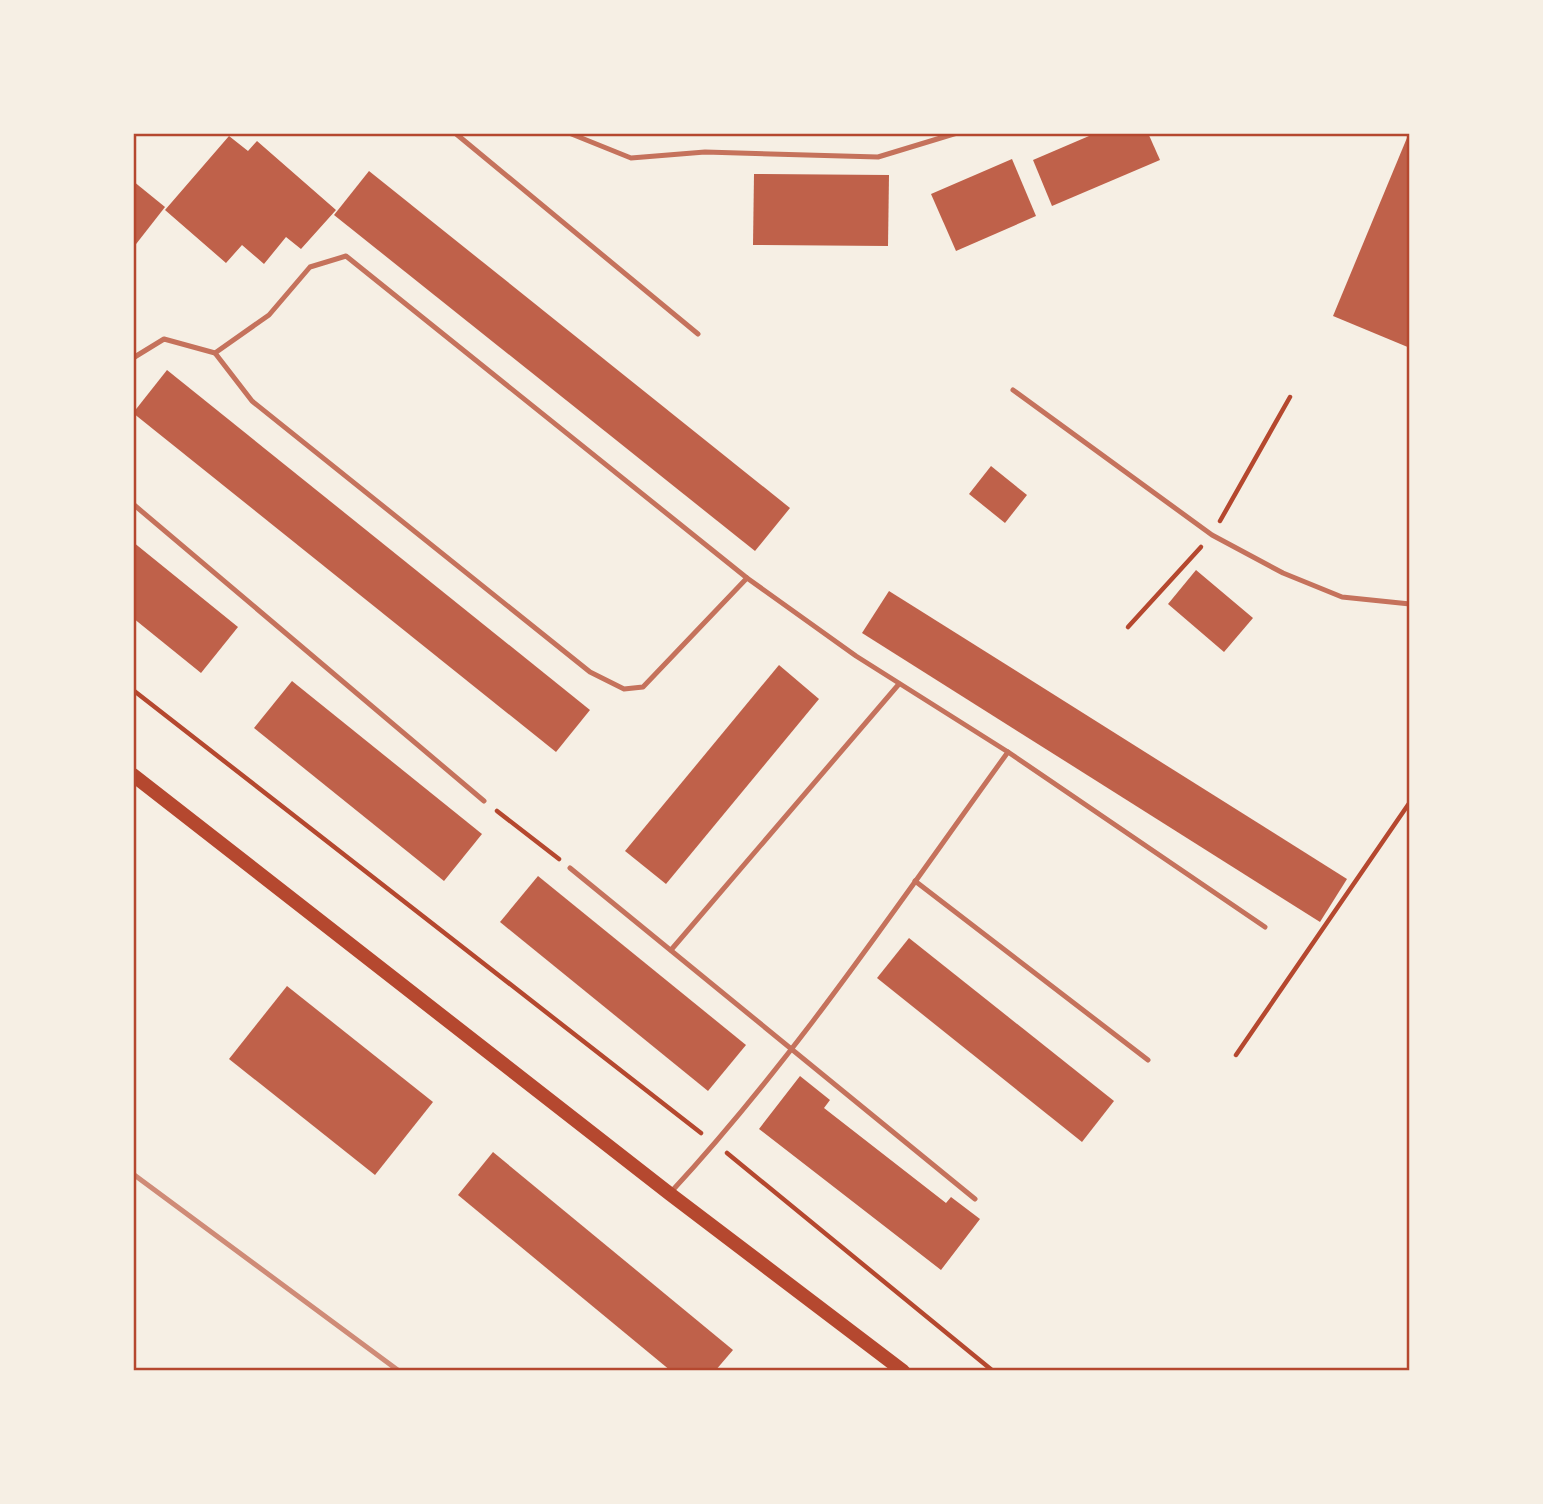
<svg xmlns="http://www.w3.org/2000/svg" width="1543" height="1504" viewBox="0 0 1543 1504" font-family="Rubik,sans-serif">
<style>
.building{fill:#bf614a}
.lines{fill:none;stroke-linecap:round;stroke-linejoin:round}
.path{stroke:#b5482f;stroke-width:4.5}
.service{stroke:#c5725c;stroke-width:5}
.secondary{stroke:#b5482f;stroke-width:14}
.rail{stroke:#cf8b77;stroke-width:5}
.neatline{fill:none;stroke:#b5482f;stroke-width:2.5}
</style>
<rect width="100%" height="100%" fill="#f6efe4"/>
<g class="building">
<path d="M1096,133H1148L1160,160L1052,206L1033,160Z"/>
<path d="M1409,133H1410V348L1333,316Z"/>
<path d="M229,136L248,151L257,141L336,210L301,249L286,237L264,264L242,245L226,263L165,210Z"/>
<path d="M1012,159L1036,216L956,251L931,194Z"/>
<path d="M369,171L790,508L755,551L334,215Z"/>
<path d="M754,174L889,175L888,246L753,245Z"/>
<path d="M133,181L165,207L133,248Z"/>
<path d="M167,370L590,710L556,752L133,413Z"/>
<path d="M991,466L1027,495L1005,523L969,494Z"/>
<path d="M133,542L238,627L201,673L133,618Z"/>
<path d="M1196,570L1253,618L1224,652L1168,604Z"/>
<path d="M889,591L1347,879L1320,922L862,633Z"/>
<path d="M779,665L819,699L666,884L625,851Z"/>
<path d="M292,681L482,834L444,881L254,728Z"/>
<path d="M538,876L746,1045L708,1091L500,922Z"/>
<path d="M909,938L1114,1101L1082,1142L877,978Z"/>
<path d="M287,986L433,1102L375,1175L229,1059Z"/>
<path d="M800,1076L830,1100L824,1108L946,1203L951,1197L980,1219L941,1270L759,1129Z"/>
<path d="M493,1152L733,1350L715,1371H671L458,1195Z"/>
</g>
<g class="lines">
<g class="path">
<path d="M1220,521L1290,397"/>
<path d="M1128,627L1201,547"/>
<path d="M133,690L701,1133"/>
<path d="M497,811L559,859"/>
<path d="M1236,1055L1410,802"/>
<path d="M727,1153L993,1371"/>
</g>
<g class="service">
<path d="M455,133L698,334"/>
<path d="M569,133L631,158L705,152L878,157L957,133"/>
<path d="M215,353L269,315L310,267L346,256L747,578L856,656L1008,752"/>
<path d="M133,358L164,339L215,353L252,401L590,672L624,689L643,687L747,578"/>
<path d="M1013,390L1212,535L1283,573L1342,597L1410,604"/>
<path d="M133,504L484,801"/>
<path d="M570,868L975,1199"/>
<path d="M915,881L1148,1060"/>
<path d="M671,950L899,684"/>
<path d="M671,1192C796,1057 900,901 1008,752L1265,927"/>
</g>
<path class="secondary" d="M133,775L670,1194L903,1371"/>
<path class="rail" d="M133,1174L399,1371"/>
</g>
<rect width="1543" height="1504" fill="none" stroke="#f6efe4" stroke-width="270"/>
<rect x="135" y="135" width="1273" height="1234" class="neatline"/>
</svg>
